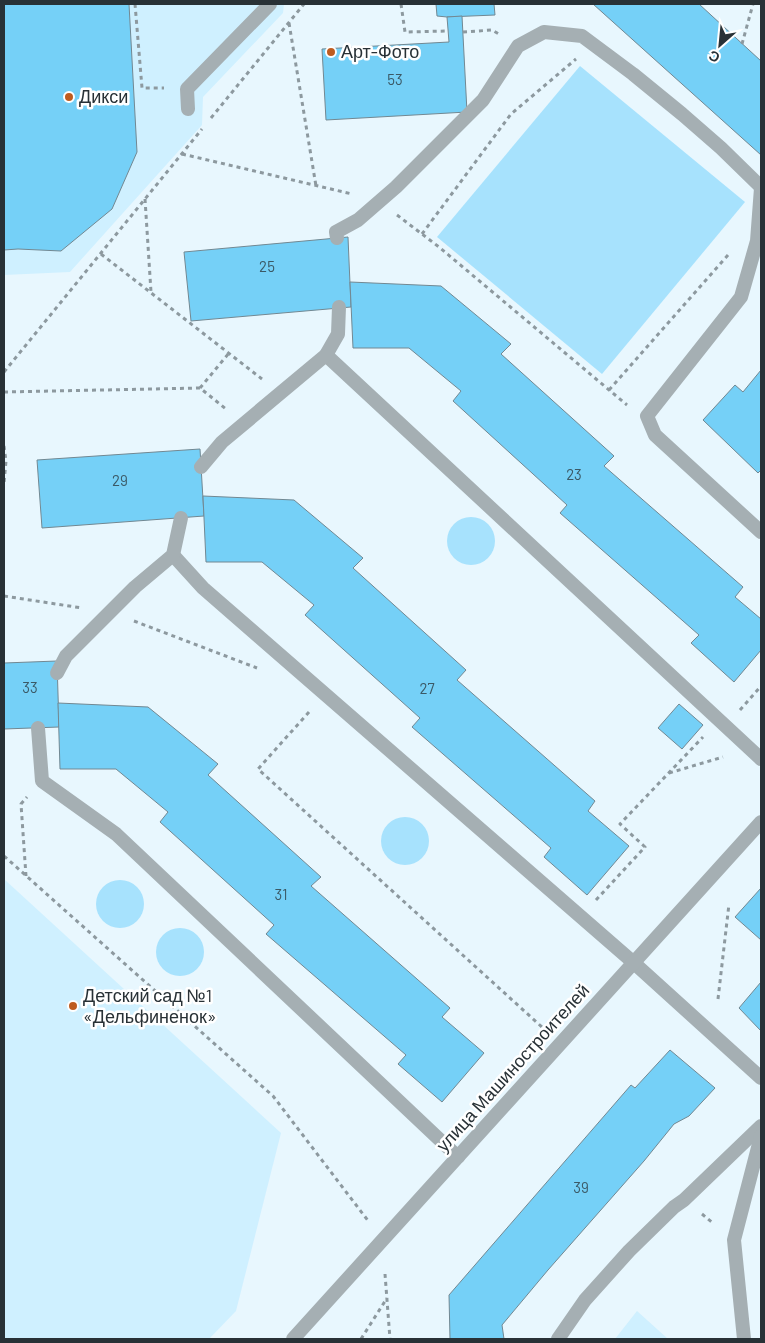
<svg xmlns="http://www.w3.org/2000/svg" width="765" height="1343" viewBox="0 0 765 1343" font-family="Barlow,sans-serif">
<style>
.built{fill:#cff0ff}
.green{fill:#a7e2fd}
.building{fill:#75d0f7;stroke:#728892}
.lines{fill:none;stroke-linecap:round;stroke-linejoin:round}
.path{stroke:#8d999f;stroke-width:3;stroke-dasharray:4 4;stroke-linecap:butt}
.service{stroke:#a5afb3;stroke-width:14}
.poi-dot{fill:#be5c20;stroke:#fff;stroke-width:2}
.labels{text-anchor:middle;stroke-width:5;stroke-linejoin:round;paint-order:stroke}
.number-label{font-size:15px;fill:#3b5966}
.poi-label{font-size:18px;fill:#283136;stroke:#fff;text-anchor:start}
.street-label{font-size:18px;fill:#283136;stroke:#fff}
</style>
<rect width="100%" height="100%" fill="#e8f7fe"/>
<g class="built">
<path d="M4,4H284L283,13L203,97L202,125L70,272L4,275Z"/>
<path d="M4,879L281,1133L236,1311L209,1339H4Z"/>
<path d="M637,1311L668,1339H615Z"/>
</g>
<g class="green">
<path d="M580,66L745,202L602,374L437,237Z"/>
<circle cx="471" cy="541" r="24"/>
<circle cx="405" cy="841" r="24"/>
<circle cx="120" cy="904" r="24"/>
<circle cx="180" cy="952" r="24"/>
</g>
<g class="building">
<path d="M4,4H129L137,152L112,209L61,251L18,249L4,250Z"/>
<path d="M436,4H570H494L495,15L447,17L437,16Z"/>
<path d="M593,4H699L761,61V155Z"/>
<path d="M462,16L467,112L326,120L322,49L449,42L447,17Z"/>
<path d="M348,237L351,307L191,321L184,252Z"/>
<path d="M350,282L441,286L511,344L501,354L614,456L604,466L743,587L735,597L761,619V650L734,682L691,643L699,635L560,513L567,505L453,401L461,391L409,348H353Z"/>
<path d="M761,370V470L758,473L703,420L735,385L743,392Z"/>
<path d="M200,449L204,516L42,528L37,460Z"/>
<path d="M203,496L294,500L363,558L353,568L466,670L457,680L595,801L588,811L629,846L587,895L544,857L551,848L412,727L420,718L305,615L314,605L262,562H206Z"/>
<path d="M57,661L59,727L4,729V663Z"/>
<path d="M58,703L148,707L218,764L208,775L321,877L311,886L450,1008L442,1017L484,1053L442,1102L398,1064L406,1055L266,934L274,925L160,822L168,812L116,769H60Z"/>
<path d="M679,704L703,725L682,749L658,728Z"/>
<path d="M761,888V940L735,917Z"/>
<path d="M761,982V1031L739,1008Z"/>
<path d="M670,1050L715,1088L689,1116L674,1124L644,1161L548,1270L502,1325L504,1339H450L449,1295L631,1085L635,1088Z"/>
</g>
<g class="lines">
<g class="path">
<path d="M135,4L142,88H164"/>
<path d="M401,4L405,32L449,31"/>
<path d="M289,23L316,186"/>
<path d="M463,32L492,30L499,34"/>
<path d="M742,44L753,4"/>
<path d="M211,118L304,4"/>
<path d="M182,154L352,194"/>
<path d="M145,199L151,292"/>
<path d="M397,215L439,247L627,405"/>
<path d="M422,234L511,114L576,59"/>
<path d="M101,254L262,379"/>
<path d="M4,372L202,129"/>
<path d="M200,388L229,353"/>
<path d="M609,390L728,255"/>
<path d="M4,392L200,388L226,409"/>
<path d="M4,446L6,461L4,483"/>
<path d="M4,596L82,608"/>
<path d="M134,621L257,668"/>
<path d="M740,710L761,686"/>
<path d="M309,712L258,769L543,1028"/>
<path d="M669,773L723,757"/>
<path d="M4,856L273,1096L369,1222"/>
<path d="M26,876L21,804L27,797"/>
<path d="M596,900L645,847L620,824L703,737"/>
<path d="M718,999L729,904"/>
<path d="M702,1214L714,1224"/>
<path d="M385,1274L390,1339"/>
<path d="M361,1339L387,1298"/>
</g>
<g class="service">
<path d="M188,109L187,89L270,4"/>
<path d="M761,188L757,241L741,297L647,416L655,435L761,532"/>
<path d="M337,238L336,232L358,220L396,187L483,100L518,46L544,32L582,36L633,74L682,114L721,148L761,187"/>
<path d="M326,355L761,759"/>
<path d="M201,467L222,442L326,355L338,334L339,307"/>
<path d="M173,555L203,588L634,963L761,1078"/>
<path d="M57,673L66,656L135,587L173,555L181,518"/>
<path d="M38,728L42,781L116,834L458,1157"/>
<path d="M293,1339L761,822"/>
<path d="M558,1339L585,1300L629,1251L674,1207L684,1200L761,1126"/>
<path d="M744,1339L734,1240L761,1136"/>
</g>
</g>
<g class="poi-dot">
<circle cx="331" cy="52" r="5"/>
<circle cx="69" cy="97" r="5"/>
<circle cx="73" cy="1006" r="5"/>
</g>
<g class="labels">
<g class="number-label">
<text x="395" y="85">53</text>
<text x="267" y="272">25</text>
<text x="574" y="480">23</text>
<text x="120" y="486">29</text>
<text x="30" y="693">33</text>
<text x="427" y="694">27</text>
<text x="281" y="900">31</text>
<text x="581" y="1193">39</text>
</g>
<g class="poi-label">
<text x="341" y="58">Арт-Фото</text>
<text x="79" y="103">Дикси</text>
<text x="83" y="1002">Детский сад №1<tspan x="83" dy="21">«Дельфиненок»</tspan></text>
</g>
<g class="street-label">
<text transform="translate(513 1068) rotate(-48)" y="6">улица Машиностроителей</text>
</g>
</g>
<rect width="765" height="1343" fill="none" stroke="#283136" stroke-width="10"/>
<g transform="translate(720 45) rotate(207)" stroke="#ffffff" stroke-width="4" paint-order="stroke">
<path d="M0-4L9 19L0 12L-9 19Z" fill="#283136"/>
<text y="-8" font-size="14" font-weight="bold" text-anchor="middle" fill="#283136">С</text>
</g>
</svg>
